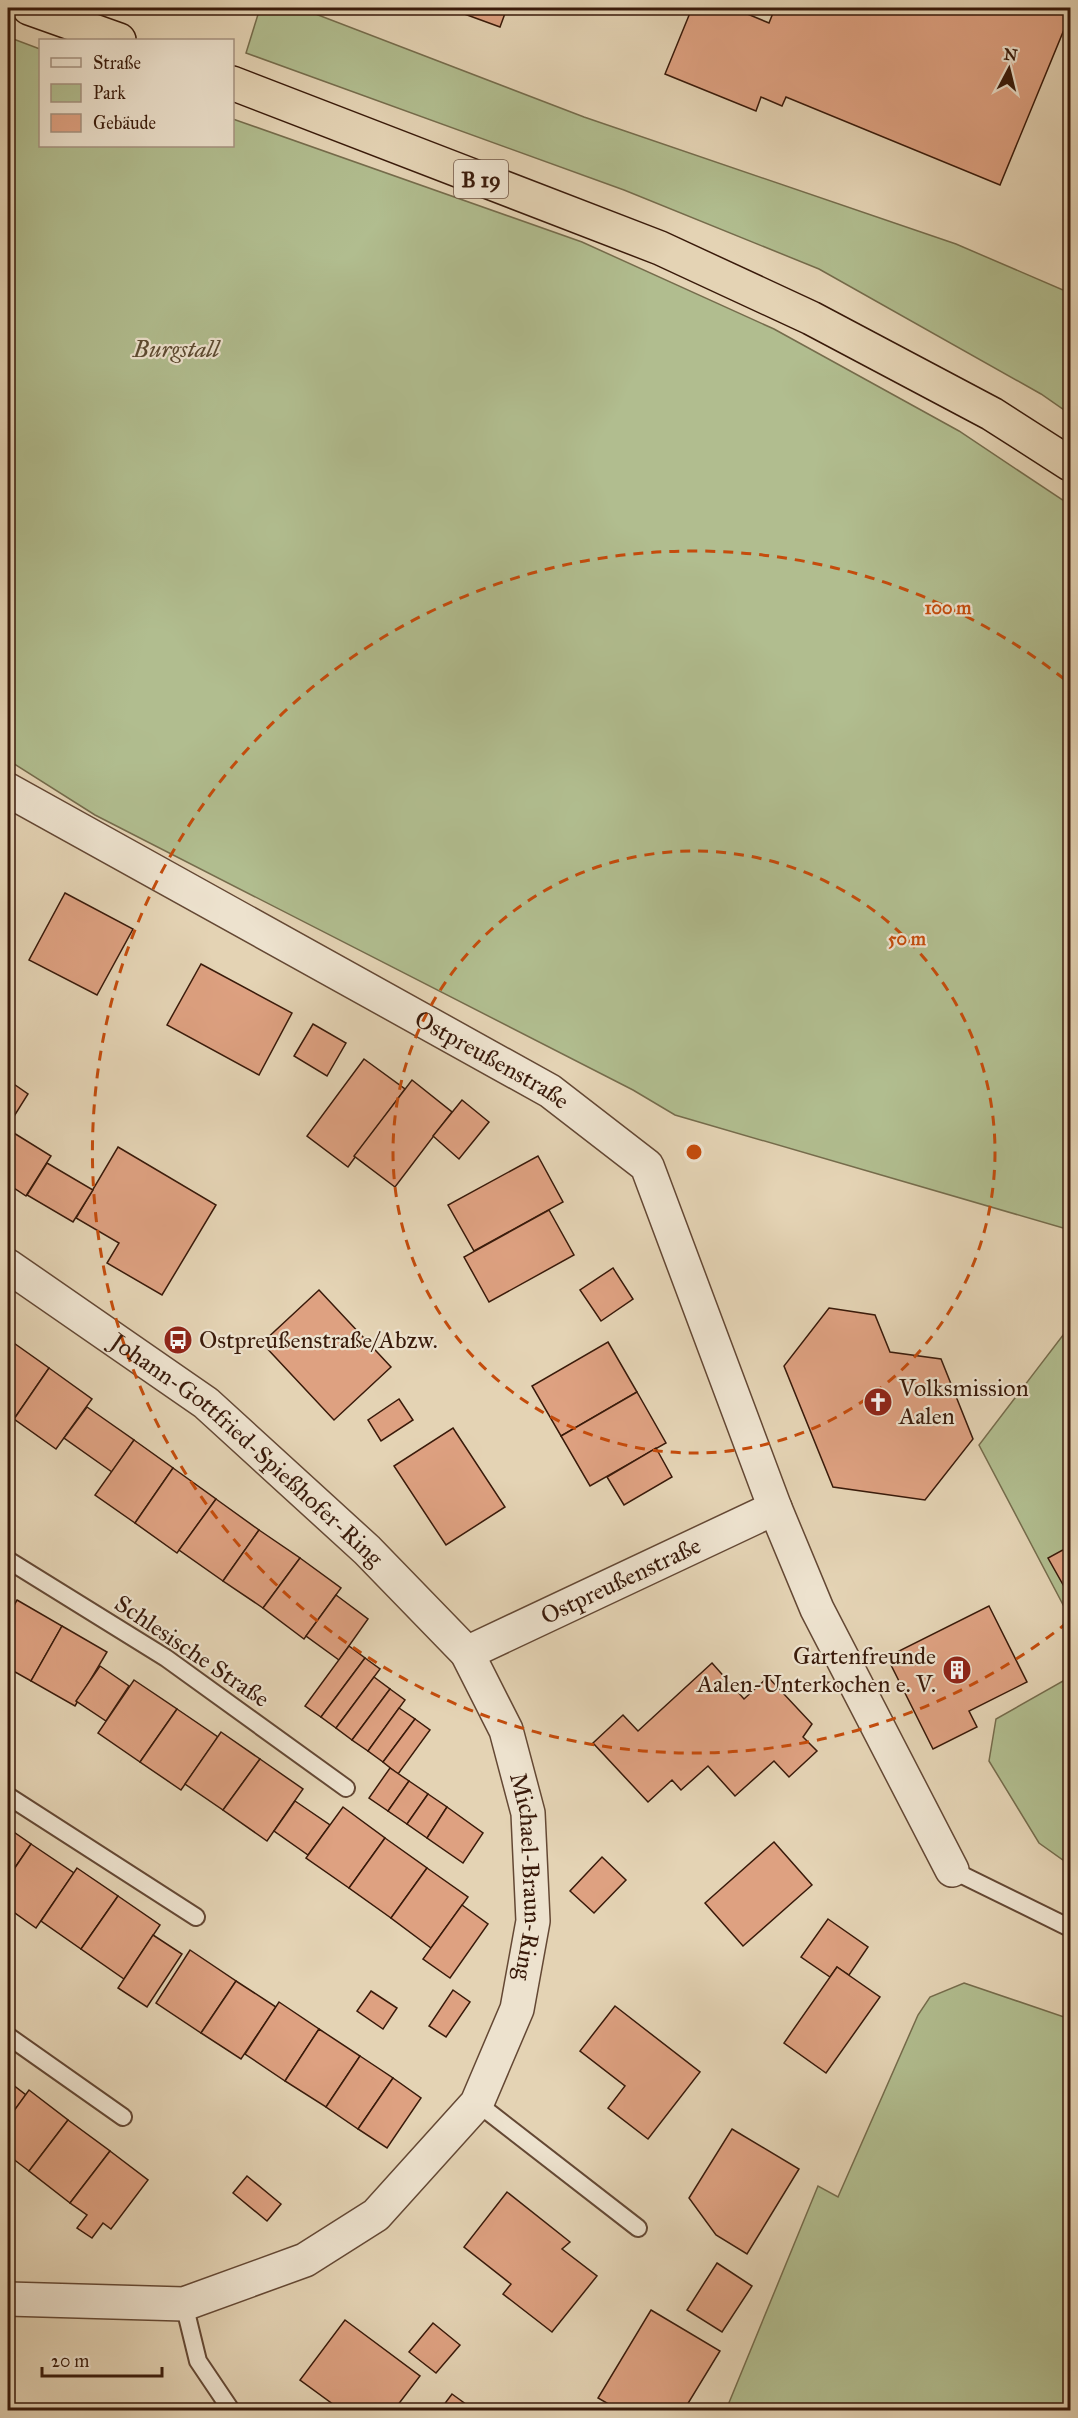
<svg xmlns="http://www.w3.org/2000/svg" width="1078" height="2418" viewBox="0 0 1078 2418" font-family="'IM FELL Great Primer',serif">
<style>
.green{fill:#b1bd8f;stroke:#756c4c;stroke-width:1.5}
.building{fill:#dea181;stroke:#391a0a;stroke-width:1.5}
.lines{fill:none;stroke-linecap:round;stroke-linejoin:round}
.lane-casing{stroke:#644834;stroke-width:20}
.street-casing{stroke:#644834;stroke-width:36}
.highway-casing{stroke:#391a0a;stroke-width:36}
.lane{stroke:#ede2ce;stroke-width:16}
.street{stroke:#ede2ce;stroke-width:33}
.highway{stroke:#e4d3b4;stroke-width:33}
.ring{fill:none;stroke:#c54c0c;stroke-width:3;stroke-dasharray:10 8}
.labels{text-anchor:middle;stroke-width:4.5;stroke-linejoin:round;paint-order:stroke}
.shield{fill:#ede2ce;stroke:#6f5645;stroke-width:1.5}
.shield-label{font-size:22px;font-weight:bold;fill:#391a0a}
.park-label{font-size:24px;font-style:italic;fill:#5d4b32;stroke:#ede2ce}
.street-label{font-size:24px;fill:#391a0a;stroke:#ede2ce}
.poi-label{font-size:24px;fill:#391a0a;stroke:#ede2ce;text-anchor:start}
.centre{fill:#c54c0c;stroke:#ede2ce;stroke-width:3}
.ring-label{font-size:18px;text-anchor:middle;font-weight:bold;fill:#c54c0c;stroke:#ede2ce;stroke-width:4.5;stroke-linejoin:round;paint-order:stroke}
</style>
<rect width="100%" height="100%" fill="#e4d3b4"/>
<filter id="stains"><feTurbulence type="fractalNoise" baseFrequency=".00333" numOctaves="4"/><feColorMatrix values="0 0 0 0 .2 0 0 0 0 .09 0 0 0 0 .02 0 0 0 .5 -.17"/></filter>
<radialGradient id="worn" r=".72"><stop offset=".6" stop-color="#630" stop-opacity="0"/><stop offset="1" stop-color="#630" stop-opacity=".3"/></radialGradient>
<g class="green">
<path d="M260,8H300L584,117L956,244L1070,293V414L1041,394L819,269L624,190L246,53Z"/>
<path d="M8,37L40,49V146H232L233,119L582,242L774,329L959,431L1070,505V1230L675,1115L633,1090L95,815L8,760Z"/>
<path d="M1070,1326V1618L979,1445Z"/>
<path d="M1070,1677V1865L1039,1843L989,1761L996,1719Z"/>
<path d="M964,1983L1070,2019V2410H726L818,2186L838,2197L918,2015L930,1997Z"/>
</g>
<g class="building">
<path d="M448,8H507L500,27Z"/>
<path d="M692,8H733L769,23L775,8H1070V15L1000,185L786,97L782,106L761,97L756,111L665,74Z"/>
<path d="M65,893L133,929L97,995L29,960Z"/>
<path d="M201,964L292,1013L259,1075L167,1025Z"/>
<path d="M313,1024L346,1043L327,1076L294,1056Z"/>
<path d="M364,1059L405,1089L348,1167L307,1136Z"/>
<path d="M8,1080L28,1094L8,1126Z"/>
<path d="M412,1080L452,1112L395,1187L354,1156Z"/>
<path d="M462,1100L489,1122L459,1159L433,1136Z"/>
<path d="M9,1130L51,1156L26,1196L8,1184Z"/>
<path d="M118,1147L216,1205L162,1295L107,1263L119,1243L76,1218Z"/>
<path d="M538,1156L563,1202L474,1251L448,1205Z"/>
<path d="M47,1163L93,1190L73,1222L27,1195Z"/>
<path d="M549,1210L574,1255L489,1302L464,1257Z"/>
<path d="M613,1268L633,1299L601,1321L580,1290Z"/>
<path d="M319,1290L391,1367L334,1420L262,1343Z"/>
<path d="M829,1308L875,1315L890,1352L941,1359L973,1439L925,1500L833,1487L784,1366Z"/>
<path d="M11,1341L49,1368L14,1419L8,1414V1347Z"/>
<path d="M608,1342L637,1392L561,1436L532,1386Z"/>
<path d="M49,1368L92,1399L56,1449L14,1419Z"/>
<path d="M637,1392L666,1443L590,1486L561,1436Z"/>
<path d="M399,1399L413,1420L381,1441L368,1420Z"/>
<path d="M87,1407L134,1440L112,1472L64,1438Z"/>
<path d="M453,1428L505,1507L446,1545L394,1466Z"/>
<path d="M134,1440L173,1468L135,1523L95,1495Z"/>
<path d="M656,1448L672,1477L624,1505L607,1477Z"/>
<path d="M173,1468L216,1499L177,1553L135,1523Z"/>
<path d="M216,1499L259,1530L223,1581L179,1550Z"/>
<path d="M259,1530L300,1558L263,1608L223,1581Z"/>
<path d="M1070,1546V1587L1066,1590L1048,1558Z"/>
<path d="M300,1558L341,1588L304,1639L263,1608Z"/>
<path d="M336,1595L368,1619L339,1660L306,1636Z"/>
<path d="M17,1600L62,1626L31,1681L8,1668V1617Z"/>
<path d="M989,1606L1027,1682L969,1711L977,1727L933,1749L887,1657Z"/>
<path d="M62,1626L107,1652L75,1706L31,1681Z"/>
<path d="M349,1646L365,1658L321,1717L305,1706Z"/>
<path d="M365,1658L380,1669L336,1728L321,1717Z"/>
<path d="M712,1663L744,1699L768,1677L812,1724L803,1737L817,1751L789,1777L774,1761L735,1796L708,1766L681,1790L672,1780L648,1802L593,1743L623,1715L638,1731Z"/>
<path d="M100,1666L129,1686L106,1721L76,1701Z"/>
<path d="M374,1677L390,1689L352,1740L336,1728Z"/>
<path d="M134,1680L177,1709L140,1762L98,1733Z"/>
<path d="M390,1689L405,1700L368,1751L352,1740Z"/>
<path d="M399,1708L415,1719L383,1762L368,1751Z"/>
<path d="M177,1709L218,1737L181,1790L140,1762Z"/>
<path d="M415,1719L430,1730L398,1774L383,1762Z"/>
<path d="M221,1732L260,1759L223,1810L185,1784Z"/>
<path d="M260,1759L303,1789L267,1841L223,1810Z"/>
<path d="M390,1768L409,1781L388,1811L369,1798Z"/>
<path d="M409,1781L428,1794L407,1824L388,1811Z"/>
<path d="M428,1794L447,1807L427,1838L407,1824Z"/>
<path d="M295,1801L330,1825L308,1855L274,1831Z"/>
<path d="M343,1807L385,1838L349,1888L306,1858Z"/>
<path d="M447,1807L483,1833L463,1863L427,1838Z"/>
<path d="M8,1828L31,1844L8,1878Z"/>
<path d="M385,1838L427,1868L391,1918L349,1888Z"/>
<path d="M774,1842L812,1885L743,1946L705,1903Z"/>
<path d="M31,1844L74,1873L36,1928L8,1908V1878Z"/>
<path d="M602,1857L626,1880L594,1913L570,1891Z"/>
<path d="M77,1868L118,1896L81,1949L41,1921Z"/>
<path d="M427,1868L468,1897L431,1948L391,1918Z"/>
<path d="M118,1896L160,1925L124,1979L81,1949Z"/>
<path d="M462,1905L488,1924L450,1978L423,1959Z"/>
<path d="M828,1919L868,1947L849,1975L837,1967L830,1977L801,1957Z"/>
<path d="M153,1935L182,1954L147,2007L118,1988Z"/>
<path d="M190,1950L236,1981L201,2033L156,2003Z"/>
<path d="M837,1967L880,1997L826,2073L784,2043Z"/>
<path d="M236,1981L276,2007L241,2059L201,2033Z"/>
<path d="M453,1990L470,2002L446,2037L429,2026Z"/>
<path d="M371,1991L397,2008L383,2029L357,2011Z"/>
<path d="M279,2002L319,2029L285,2081L245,2054Z"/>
<path d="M615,2006L700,2072L648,2139L608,2108L625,2086L580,2051Z"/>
<path d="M319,2029L360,2056L326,2107L285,2081Z"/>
<path d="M360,2056L393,2078L358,2129L326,2107Z"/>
<path d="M393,2078L421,2098L387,2148L358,2129Z"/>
<path d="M8,2081L26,2095L8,2119Z"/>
<path d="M29,2090L68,2120L29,2171L8,2155V2119Z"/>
<path d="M68,2120L110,2151L70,2203L29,2171Z"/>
<path d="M732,2129L799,2169L747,2254L716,2235L689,2198Z"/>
<path d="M110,2151L148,2180L111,2229L103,2223L92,2238L77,2228L87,2215L70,2203Z"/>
<path d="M247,2176L281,2204L267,2221L233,2193Z"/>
<path d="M507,2192L570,2242L562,2249L597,2276L552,2332L503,2294L511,2284L464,2247Z"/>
<path d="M717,2263L752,2286L722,2332L687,2310Z"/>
<path d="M651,2310L720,2351L684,2410H619L598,2398Z"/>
<path d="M345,2320L420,2376L394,2410H341L300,2380Z"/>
<path d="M433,2323L460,2345L436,2373L409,2352Z"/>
<path d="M452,2394L474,2410H440Z"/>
</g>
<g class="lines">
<g class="lane-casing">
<g id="lane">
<path d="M8,1560L166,1658L346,1788"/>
<path d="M8,1796L196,1917"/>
<path d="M952,1870L1070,1928"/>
<path d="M8,2036L123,2117"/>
<path d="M477,2103L638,2228"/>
<path d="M184,2304L198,2361L231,2410"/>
</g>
</g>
<g class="street-casing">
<g id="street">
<path id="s1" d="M8,790L550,1091L647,1166L775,1508L817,1609L952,1870"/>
<path id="s2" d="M8,1266L206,1403L367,1550L467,1653L506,1730L528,1813L533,1921L517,2009L477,2103L376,2215L305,2260L184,2304L8,2299"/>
<path id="s3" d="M467,1653L775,1508"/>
</g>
</g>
<g class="highway-casing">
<g id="highway">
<path d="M29,8L119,40"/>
<path d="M232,83L660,248L811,318L992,414L1070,464"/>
</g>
</g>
<use href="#lane" class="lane"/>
<use href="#street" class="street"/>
<use href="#highway" class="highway"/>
</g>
<g class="ring">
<circle cx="694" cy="1152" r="301"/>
<path d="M1068 1622A601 601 0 1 1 1068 682"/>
</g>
<defs>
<g id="bus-disc" transform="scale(1.5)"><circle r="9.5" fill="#8f2418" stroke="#ede2ce"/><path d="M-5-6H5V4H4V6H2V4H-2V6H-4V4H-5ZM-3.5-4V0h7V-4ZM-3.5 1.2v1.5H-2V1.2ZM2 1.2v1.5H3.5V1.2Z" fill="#fff"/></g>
<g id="church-disc" transform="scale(1.5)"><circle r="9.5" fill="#8f2418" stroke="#ede2ce"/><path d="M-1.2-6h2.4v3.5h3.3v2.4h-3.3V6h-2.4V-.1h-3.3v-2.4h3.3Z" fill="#fff"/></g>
<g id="building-disc" transform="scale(1.5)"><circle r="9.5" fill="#8f2418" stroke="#ede2ce"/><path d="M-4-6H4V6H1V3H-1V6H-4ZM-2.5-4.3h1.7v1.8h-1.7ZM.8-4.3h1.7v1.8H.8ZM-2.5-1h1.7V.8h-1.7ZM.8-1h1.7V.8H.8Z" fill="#fff"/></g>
</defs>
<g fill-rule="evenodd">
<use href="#bus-disc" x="178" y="1340"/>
<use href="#church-disc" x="878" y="1402"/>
<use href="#building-disc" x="957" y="1670"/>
</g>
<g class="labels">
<rect class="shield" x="454" y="160" width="54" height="38" rx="4.5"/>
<g class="shield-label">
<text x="481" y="187">B 19</text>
</g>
<g class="park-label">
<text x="176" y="357">Burgstall</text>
</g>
<g class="street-label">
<text dy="8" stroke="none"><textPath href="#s1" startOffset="554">Ostpreußenstraße</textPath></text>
<text dy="8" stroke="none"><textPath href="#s2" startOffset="302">Johann-Gottfried-Spießhofer-Ring</textPath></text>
<text dy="8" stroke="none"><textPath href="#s3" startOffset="170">Ostpreußenstraße</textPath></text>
<text transform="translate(192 1651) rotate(34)" y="8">Schlesische Straße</text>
<text dy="8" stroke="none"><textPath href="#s2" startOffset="838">Michael-Braun-Ring</textPath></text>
</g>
<g class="poi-label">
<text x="199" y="1348">Ostpreußenstraße/Abzw.</text>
<text x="899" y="1396">Volksmission<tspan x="899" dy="28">Aalen</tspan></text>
<text x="936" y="1664" text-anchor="end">Gartenfreunde<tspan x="936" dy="28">Aalen-Unterkochen e. V.</tspan></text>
</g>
</g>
<circle cx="694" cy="1152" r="9" class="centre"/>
<g class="ring-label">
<text x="948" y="614">100 m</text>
<text x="907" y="945">50 m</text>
</g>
<rect width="1078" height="2418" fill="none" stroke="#e4d3b4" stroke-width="30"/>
<rect x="9" y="9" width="1060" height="2400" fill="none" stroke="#391a0a" stroke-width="3"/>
<rect x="15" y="15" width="1048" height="2388" fill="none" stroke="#391a0a" stroke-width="1.5"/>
<rect x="39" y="39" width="195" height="108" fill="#ede2ce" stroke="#a59280" stroke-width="1.5"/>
<rect x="51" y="58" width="30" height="9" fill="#ede2ce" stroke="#a59280" stroke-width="1.5"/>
<text x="93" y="69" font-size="18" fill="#391a0a">Straße</text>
<rect x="51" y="84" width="30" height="18" fill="#b1bd8f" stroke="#a59280" stroke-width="1.5"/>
<text x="93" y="99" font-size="18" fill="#391a0a">Park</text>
<rect x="51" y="114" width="30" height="18" fill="#dea181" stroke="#a59280" stroke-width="1.5"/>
<text x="93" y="129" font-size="18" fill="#391a0a">Gebäude</text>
<g transform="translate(1009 69) rotate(7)" stroke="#ede2ce" stroke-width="4.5" paint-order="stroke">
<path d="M0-4.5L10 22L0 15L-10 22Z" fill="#391a0a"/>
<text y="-9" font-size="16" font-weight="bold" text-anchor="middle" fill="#391a0a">N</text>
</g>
<path d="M42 2367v9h120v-9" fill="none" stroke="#391a0a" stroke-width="3"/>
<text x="51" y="2367" font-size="18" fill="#391a0a" stroke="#ede2ce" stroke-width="4.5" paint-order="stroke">20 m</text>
<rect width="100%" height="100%" filter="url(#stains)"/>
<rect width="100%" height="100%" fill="url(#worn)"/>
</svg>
